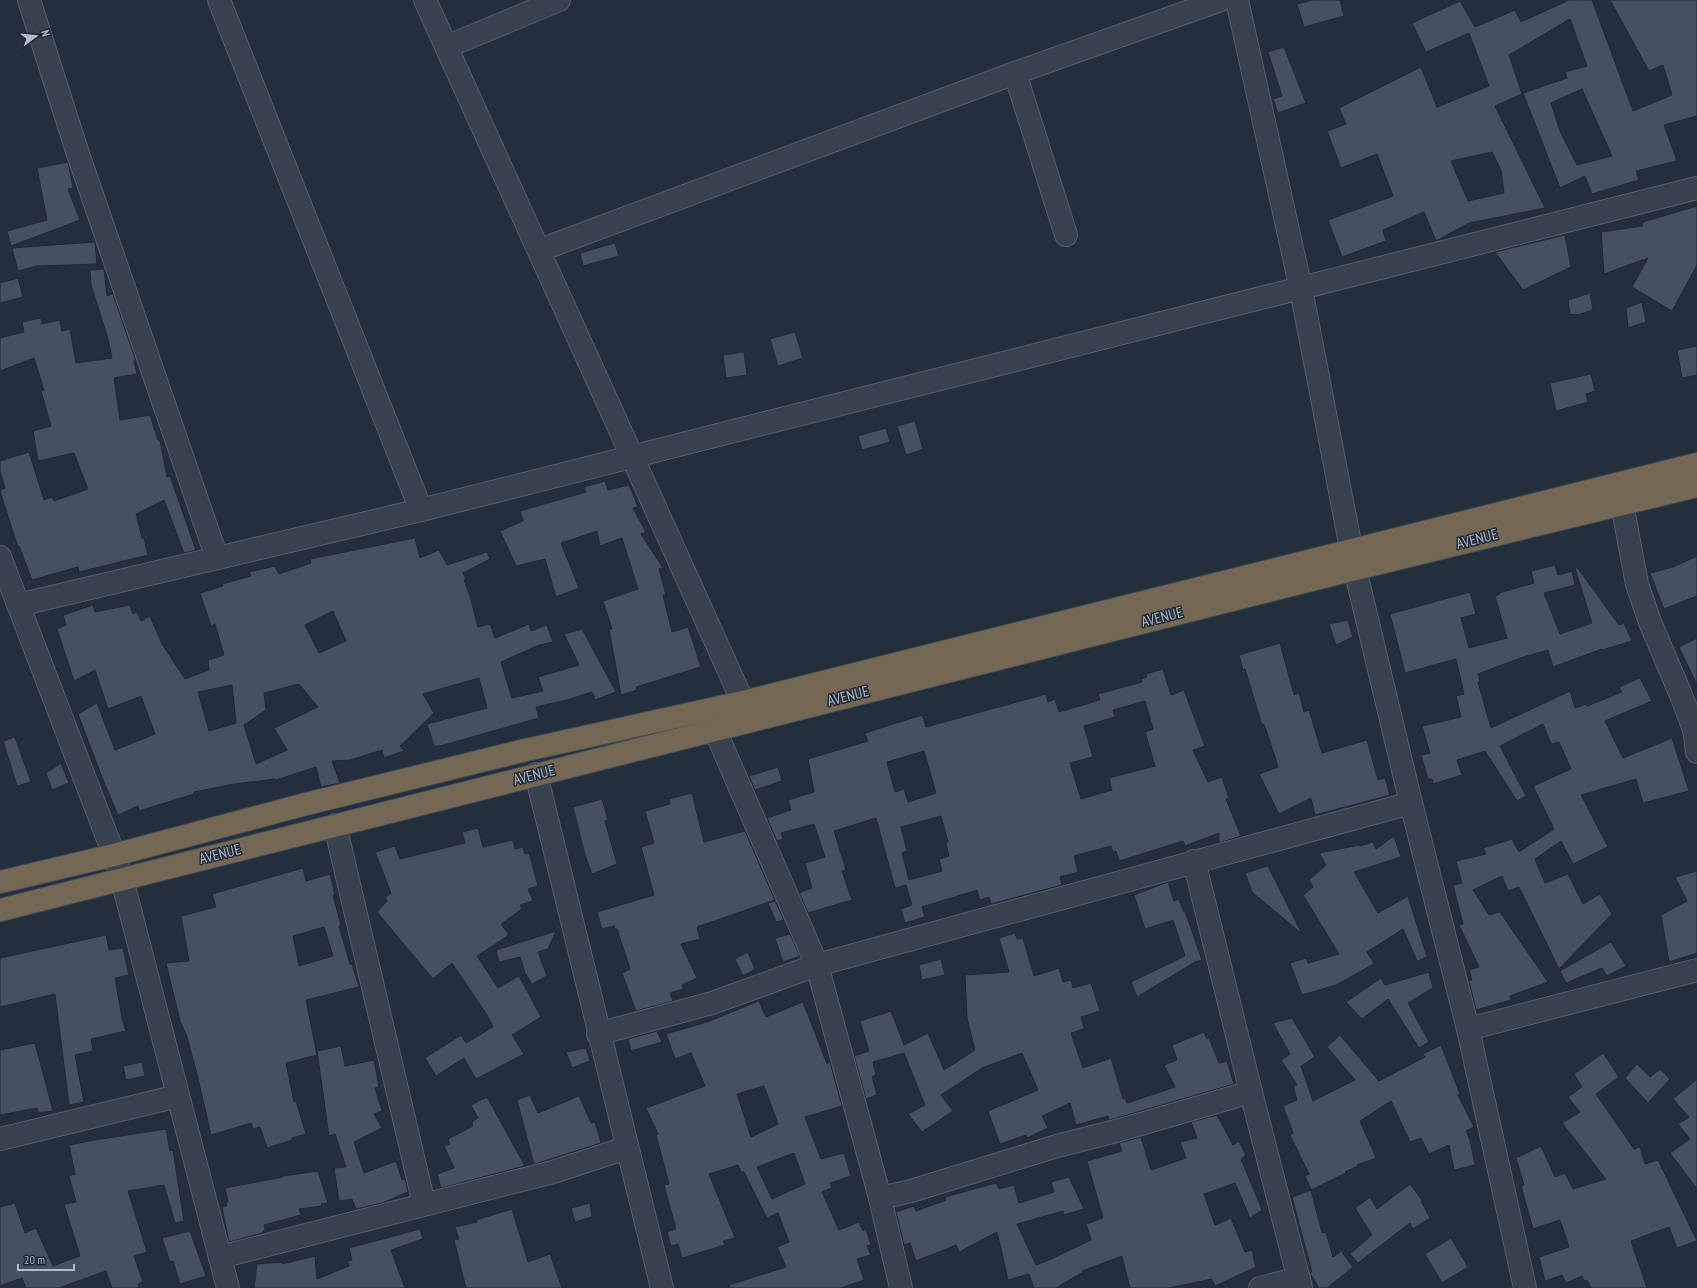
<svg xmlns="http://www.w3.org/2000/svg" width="1697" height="1288" viewBox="0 0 1697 1288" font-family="'PT Sans Narrow',sans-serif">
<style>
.building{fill:#455162;stroke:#1f2835;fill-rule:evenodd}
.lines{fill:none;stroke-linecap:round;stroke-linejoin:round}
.minor-casing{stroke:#565f6c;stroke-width:24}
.highway-casing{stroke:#434c59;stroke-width:24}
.minor{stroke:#38414e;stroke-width:22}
.highway{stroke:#746855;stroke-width:22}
.labels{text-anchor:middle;stroke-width:3;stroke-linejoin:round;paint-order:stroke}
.street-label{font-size:15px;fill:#b4bcc9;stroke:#1d2633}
</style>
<rect width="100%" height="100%" fill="#242f3e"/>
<g class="building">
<path d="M1313,0H1340L1344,16L1304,27L1297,4Z"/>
<path d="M1569,0H1592L1633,111L1672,95L1663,65L1649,71L1610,0H1697V116L1664,125L1677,161L1636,171L1639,180L1592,194L1585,176L1560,188L1523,93L1567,78L1565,72L1587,66L1570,19L1509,55L1522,94L1495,106L1545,208L1469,223L1436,241L1424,212L1383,230L1386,241L1342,257L1328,220L1393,196L1377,154L1341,168L1327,131L1346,124L1339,108L1421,67L1437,107L1489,86L1469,33L1426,52L1412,23L1460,1L1475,27L1515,10L1521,22ZM1582,89L1612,156L1577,165L1560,131L1551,103ZM1492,152L1501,170L1504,193L1468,201L1451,161Z"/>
<path d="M1284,47L1306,103L1278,113L1273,99L1282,96L1268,52Z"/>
<path d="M68,162L73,188L68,189L80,220L11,246L7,231L47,220L37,168Z"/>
<path d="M1697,206V265L1672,311L1632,287L1648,258L1604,274L1601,232L1642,226L1643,222Z"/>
<path d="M1565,235L1571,267L1523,290L1495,252Z"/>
<path d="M95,242L97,264L37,266L18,271L12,248Z"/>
<path d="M615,243L619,256L583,266L580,253Z"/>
<path d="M104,269L107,296L113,294L136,361H134L137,374L114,378L120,420L150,415L158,440H160L167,477L170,476L196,550L184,553L164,500L136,514L142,538H144L148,555L79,572L78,567L32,580L19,546L18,547L3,501L0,490L5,488L0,471V461L29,452L44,500L52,497L54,501L88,489L74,453L38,461L33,431L51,426L41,391L44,390L34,358L0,371V338L24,332L22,322L41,318L42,324L60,320L62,331L70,329L76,363L112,358L108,339L91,285L90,270Z"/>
<path d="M18,278L23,297L0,303V283Z"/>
<path d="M1590,293L1593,310L1577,315L1576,314L1570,315L1568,300Z"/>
<path d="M1642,302L1646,322L1628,328L1626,308Z"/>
<path d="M795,332L803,358L778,366L770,339Z"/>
<path d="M1697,346V375L1682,378L1677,350Z"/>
<path d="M744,352L747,375L726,378L723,355Z"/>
<path d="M1591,374L1595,391L1586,394L1588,402L1556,411L1550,383Z"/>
<path d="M915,421L923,449L906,455L897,426Z"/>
<path d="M886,428L890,442L862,450L858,436Z"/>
<path d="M605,481L608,490L629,485L638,507L633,508L646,532L641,534L663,568L659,569L666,595H663L672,632L688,627L701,667L636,687L637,690L621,695L609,629H612L603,601L638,589L622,538L600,546L597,531L561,543L579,588L556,597L545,559L516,566L500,531L523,521L520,511L586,492L584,487Z"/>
<path d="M415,538L420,558L439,550L447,565L487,552L490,559L463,573L466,579L464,580L470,596L478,627L490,624L495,638L529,624L531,631L547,625L553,642L539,645L501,662L512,698L543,691L538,677L579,665L564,634L582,629L616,692L595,700L592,692L567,700L536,707L539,718L440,746H434L427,724L487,708L479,678L423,694L434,713L400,746L404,751L384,758L382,750L350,760L332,761L340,783L321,787L316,767L276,780L275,779L234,784L194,792V794L139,811L138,806L118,815L103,780L78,714L97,703L115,750L155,734L141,696L108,709L95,670L74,681L57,629L66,625L63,615L93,605L95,612L130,605L133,614L137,612L141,621L150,616L162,644L185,679L209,670L208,660L224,655L215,624L211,626L200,593L223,586L222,584L251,576L249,572L275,566L279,574L311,563L310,559ZM333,611L346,641L319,653L305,625ZM299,684L318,707L274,728L287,750L256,764L244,725L266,710L264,693ZM232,685L236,723L209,731L198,692Z"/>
<path d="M1697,556V596L1664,609L1650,573L1673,567Z"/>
<path d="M1555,565L1558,575L1572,571L1575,585L1544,593L1560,634L1592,623L1575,568L1577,567L1619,625L1624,623L1632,641L1602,650V649L1553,667L1548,650L1520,658L1478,674L1480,681L1478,682L1491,728L1570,691L1575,708L1586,704L1587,706L1622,692L1619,687L1640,678L1652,701L1605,721L1623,758L1672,738L1689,791L1643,803L1636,779L1581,795L1608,847L1573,864L1561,841L1535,859L1545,883L1568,874L1583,904L1600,894L1612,914L1559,969L1519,887L1508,891L1502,876L1473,890L1489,915L1500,912L1548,982L1510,996L1511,1000L1476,1010L1469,981L1472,980L1469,970L1479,967L1459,925L1463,924L1453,885L1462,883L1456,861L1486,854L1483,848L1512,839L1519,852L1554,829L1533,786L1571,769L1559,742L1551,744L1543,724L1500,746L1526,796L1517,801L1485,751L1457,760L1462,775L1433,784L1432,779H1428L1421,755L1430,753L1422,726L1461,717L1456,696L1464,694L1456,659L1405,673L1390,614L1470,592L1476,614L1461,618L1469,648L1507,638L1495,596L1500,594L1499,593L1534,583L1531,571Z"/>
<path d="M1348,620L1353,637L1336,645L1329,624Z"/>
<path d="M1697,638V685L1679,647Z"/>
<path d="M1280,643L1294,695L1299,693L1304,712L1309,710L1322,753L1367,740L1378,780L1385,778L1390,795L1315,815L1311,798L1279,814L1259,774L1278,767L1276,760L1264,724L1262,725L1245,669L1243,670L1239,655Z"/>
<path d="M1163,669L1171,695L1184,690L1205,746L1193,750L1208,782L1222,777L1229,798L1226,799L1241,836L1219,843V833L1185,846L1183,841L1119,861L1116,851L1113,852L1111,846L1074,856L1078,872L1060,877L1062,885L991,904L989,897L980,900L977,890L922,907L925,917L905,923L901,909L912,905L906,885L895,888L876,818L834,831L846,870L842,871L852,900L808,913L799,893L812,888L805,863L825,857L814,824L781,833L783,839L777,841L767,818L791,810L788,800L814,792L808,759L868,741L865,733L922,715L926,727L1046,694L1048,702L1055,699L1059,712L1100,700L1098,694L1142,682L1141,679L1147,677L1146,674ZM1145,701L1153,729L1145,732L1155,766L1109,778L1112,790L1081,799L1070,763L1093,757L1084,726L1115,717L1113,710ZM924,751L936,793L908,802L904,789L895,792L887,762ZM941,816L948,842L946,843L949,856L939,859L942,871L909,880L902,853L907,851L901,827Z"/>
<path d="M15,737L31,782L17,786L3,741Z"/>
<path d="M61,763L69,783L52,790L46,773Z"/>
<path d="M778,767L782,781L755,790L749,776Z"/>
<path d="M692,793L704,842L745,831L775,900L697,927L700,939L681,944L697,978L682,985L683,989L670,993L673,1001L636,1011L622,973L630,969L617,929H615L614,926L602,929L597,912L654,895L641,847L654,843L645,811L670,804L669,799Z"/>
<path d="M602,799L608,820L605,821L617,864L592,874L585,855L573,807Z"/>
<path d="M478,828L483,847L513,840L515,849L523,847L525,854L529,853L538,886L528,889L533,901L520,905L522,909L501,924L509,935L477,956L498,988L519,976L541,1017L512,1035L524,1054L476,1079L464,1058L436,1076L425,1058L461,1035L466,1043L493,1027L487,1015L452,963L433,979L377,912L387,901L385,898L391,893L375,852L395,846L400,859L465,843L462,832Z"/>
<path d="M1394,836L1401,857L1354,872L1378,913L1408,896L1427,957L1417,961L1403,929L1367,952L1374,964L1336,985L1302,995L1290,963L1306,958L1308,963L1339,954L1303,895L1313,887L1309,880L1326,865L1319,853L1359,845L1360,846L1373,842L1376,849Z"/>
<path d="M1268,866L1302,934L1252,892L1245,873Z"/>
<path d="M303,868L306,881L330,874L335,895H333L341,925L339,926L350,964H352L359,987L306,1000L317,1055L286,1063L294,1102L296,1101L306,1134L292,1138V1140L267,1148L260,1127L253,1129L251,1123L211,1135L197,1074L187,1037L180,1021L166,963L189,961L181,916L216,907L212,894ZM324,927L333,956L299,966L293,936Z"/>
<path d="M1697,871V953L1669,962L1661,915L1687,901L1675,877Z"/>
<path d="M1168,882L1174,901L1179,899L1184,912L1185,911L1202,960L1195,962L1137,997L1131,982L1185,956L1173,920L1145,929L1134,895Z"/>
<path d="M775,901L784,920L776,922L768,903Z"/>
<path d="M556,931L548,949L538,952L547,976L532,984L525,973L520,957L499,962L496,950Z"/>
<path d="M1015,933L1017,939L1023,938L1034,976L1059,968L1063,982L1071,980L1073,988L1091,983L1100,1011L1081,1017L1084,1029L1071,1033L1083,1068L1111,1058L1123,1099L1125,1098L1127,1103L1175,1087L1164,1065L1177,1060L1172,1045L1204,1032L1207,1039L1209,1038L1219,1063L1227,1061L1234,1084L1117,1118L1109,1120L1108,1116L1076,1125L1070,1103L1042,1116L1048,1128L1027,1138L1026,1135L1000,1144L988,1111L1038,1090L1022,1053L982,1068L941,1095L953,1111L922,1132L908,1114L925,1105L904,1053L873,1062L876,1075L872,1077L877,1095L866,1099L854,1056L869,1051L860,1021L891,1011L904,1045L928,1033L944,1070L975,1050L967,1018L965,975L1009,972L999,938Z"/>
<path d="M790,934L800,956L783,962L775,938Z"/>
<path d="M106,935L109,950L123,948L129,975L115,978L122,1018L126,1031L91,1039L93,1051L75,1055L84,1102L69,1105L55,994L0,1007V958Z"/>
<path d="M1611,942L1626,966L1607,976L1602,968L1566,983L1560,971Z"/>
<path d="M748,952L755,969L743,976L735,959Z"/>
<path d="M941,959L945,975L922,980L919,965Z"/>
<path d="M1429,972L1433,988L1408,1003L1429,1042L1419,1048L1388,999L1362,1019L1346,1002L1381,978L1385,985Z"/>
<path d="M759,1001L766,1017L803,1002L827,1064L830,1062L842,1106L805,1117L821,1159L844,1153L851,1176L830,1183L832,1188L822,1192L839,1230L859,1222L863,1231L866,1229L871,1245L867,1246L871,1255L857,1259L864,1280L841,1288H730L729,1285L786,1267L777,1247L789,1242L778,1213L767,1218L744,1172H741L738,1165L709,1174L735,1238L723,1241L725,1245L682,1258L678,1244L671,1246L667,1232L676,1229L664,1185L669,1184L656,1135L658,1134L646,1108L705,1086L691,1053L675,1059L666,1034L707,1022ZM764,1086L778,1124L751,1137L737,1094ZM794,1153L805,1184L772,1199L757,1167Z"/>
<path d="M1292,1018L1315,1057L1301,1066L1313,1101L1355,1080L1327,1047L1340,1035L1379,1081L1425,1057L1423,1054L1441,1045L1460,1094L1458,1095L1474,1127L1466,1131L1470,1140L1475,1165L1454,1170L1449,1145L1429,1154L1421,1138L1410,1142L1391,1101L1360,1121L1376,1158L1357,1165L1358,1166L1345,1172L1346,1173L1311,1190L1305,1176L1309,1174L1290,1135L1293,1133L1283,1106L1297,1100L1293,1086L1297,1085L1281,1060L1290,1054L1273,1023Z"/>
<path d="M657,1031L662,1042L631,1051L628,1039Z"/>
<path d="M35,1043L53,1111L38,1113L37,1108L0,1115V1050Z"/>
<path d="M341,1046L345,1066L374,1060L379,1087L375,1088L382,1111L374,1114L382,1128L354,1142L364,1173L396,1161L402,1180L405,1179L408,1192L382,1203L356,1209L352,1199L339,1201L334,1168L346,1167L335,1134L329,1136L317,1051Z"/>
<path d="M586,1048L590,1061L572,1068L566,1052Z"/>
<path d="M1603,1053L1619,1077L1596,1094L1634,1149L1640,1147L1645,1164L1658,1160L1697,1241L1677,1248L1669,1227L1631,1241L1647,1288H1591L1587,1280L1584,1281L1582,1276L1566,1283L1562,1275L1545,1281L1539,1257L1569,1247L1560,1220L1533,1229L1521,1186L1524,1185L1516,1158L1541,1146L1555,1177L1565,1173L1573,1189L1606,1179L1562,1123L1580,1112L1568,1097L1582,1087L1574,1074Z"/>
<path d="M142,1062L145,1076L126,1080L123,1066Z"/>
<path d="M1637,1064L1650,1077L1660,1069L1670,1079L1648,1103L1625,1078Z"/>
<path d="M1697,1079V1189L1670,1153L1690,1139L1678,1124L1689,1117L1673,1099Z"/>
<path d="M530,1095L538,1113L579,1096L591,1123L595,1122L601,1143L535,1164L533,1161L517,1100Z"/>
<path d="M487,1097L525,1166L441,1188L437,1174L454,1168L444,1146L450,1144L448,1139L473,1126L472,1122L478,1118L471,1105Z"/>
<path d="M1217,1115L1233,1145L1239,1141L1246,1155L1241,1159L1262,1210L1250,1218L1235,1183L1204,1194L1215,1225L1231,1218L1245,1252L1252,1250L1256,1267L1215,1286L1212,1279L1169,1288H1130L1122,1256L1082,1271L1083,1272L1056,1288H1034L1029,1274L1008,1280L997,1232L959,1252L956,1245L916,1261L910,1243L904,1245L896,1212L914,1206L916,1211L946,1200L945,1197L996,1183L999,1189L1014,1185L1019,1203L1054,1192L1051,1182L1069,1177L1084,1209L1064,1215L1063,1211L1017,1224L1036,1265L1049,1260L1091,1240L1086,1224L1103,1218L1087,1161L1122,1151L1119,1143L1141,1137L1151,1170L1186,1158L1180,1142L1197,1138L1191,1122Z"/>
<path d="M166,1129L170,1151L173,1150L184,1221L175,1223L164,1185L128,1191L147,1252L134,1256L143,1282L138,1284L139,1288H112L106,1271L59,1288H26L22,1278L0,1286V1207L15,1203L25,1233L36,1228L53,1266L80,1256L64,1204L76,1202L69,1176L75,1174L69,1145L95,1140Z"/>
<path d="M318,1171L328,1203L321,1204L322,1206L299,1209L301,1215L264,1225L265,1229L262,1233L229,1242L222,1207L227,1206L225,1201L228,1202L225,1188L283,1177V1176Z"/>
<path d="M1410,1184L1422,1200L1421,1201L1430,1218L1413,1229L1410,1223L1358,1263L1350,1254L1372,1235L1355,1208L1370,1197L1377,1209Z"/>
<path d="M1311,1190L1322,1233L1326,1232L1333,1257L1341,1251L1353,1267L1327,1288H1319L1310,1273L1312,1272L1292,1197Z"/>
<path d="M590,1203L592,1217L575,1222L571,1208Z"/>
<path d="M512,1209L528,1262L550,1254L562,1288H466L454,1240L459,1239L455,1227L477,1222L476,1220Z"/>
<path d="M420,1229L423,1239L391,1250L405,1288H254L257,1264L282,1262V1264L315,1256L317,1279L349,1266L347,1261L352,1260L349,1248Z"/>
<path d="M190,1231L206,1276L180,1284L173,1261L170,1262L162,1238Z"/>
<path d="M1451,1238L1468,1267L1442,1283L1425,1254Z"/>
</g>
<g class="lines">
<g class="minor-casing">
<g id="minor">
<path d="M29,0L77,151L217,558"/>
<path d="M219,0L421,510"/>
<path d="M425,0C532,233 637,468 743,702"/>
<path d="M1237,0L1301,289L1355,569L1411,803L1468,1029L1525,1288"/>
<path d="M446,47L559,0"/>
<path d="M1015,73L1066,235"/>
<path d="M540,250L1015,73L1221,0"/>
<path d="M1622,504L1637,584L1650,622L1681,695L1694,729L1697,752"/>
<path d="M0,557L114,855L122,879L228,1288"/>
<path d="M18,605L421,510L1697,188"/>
<path d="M715,730L817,965L880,1198L901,1288"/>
<path d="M536,774L662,1288"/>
<path d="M335,825L424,1204"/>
<path d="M1194,861L1251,1092L1301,1288"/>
<path d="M1468,1029L1697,970"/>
<path d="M598,1034L712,1003L817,965L1411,803"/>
<path d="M0,1139L178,1096"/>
<path d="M880,1198L911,1191L1057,1146L1120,1130L1251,1092"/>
<path d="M220,1257L553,1172L626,1148"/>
<path d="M1260,1288L1299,1278"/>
</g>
</g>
<g class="highway-casing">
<g id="highway">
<path d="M0,882L114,855L306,804L526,750L743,702L1697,464"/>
<path d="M0,910L1355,569L1697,486"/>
</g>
</g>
<use href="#minor" class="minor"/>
<use href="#highway" class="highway"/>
</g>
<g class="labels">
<g class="street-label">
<text transform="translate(1477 539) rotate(-14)" y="5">AVENUE</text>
<text transform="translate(1162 617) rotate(-14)" y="5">AVENUE</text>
<text transform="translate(848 696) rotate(-14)" y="5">AVENUE</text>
<text transform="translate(534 775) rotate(-14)" y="5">AVENUE</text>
<text transform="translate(220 854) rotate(-14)" y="5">AVENUE</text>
</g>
</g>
<g transform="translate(36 36) rotate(74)" stroke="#1d2633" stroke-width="3" paint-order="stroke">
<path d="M0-3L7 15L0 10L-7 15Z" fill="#b4bcc9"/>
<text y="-6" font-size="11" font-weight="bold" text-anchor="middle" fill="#b4bcc9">N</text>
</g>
<path d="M18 1264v6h56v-6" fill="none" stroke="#b4bcc9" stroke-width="2"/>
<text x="24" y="1264" font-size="12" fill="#b4bcc9" stroke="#1d2633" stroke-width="3" paint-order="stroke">20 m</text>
</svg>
